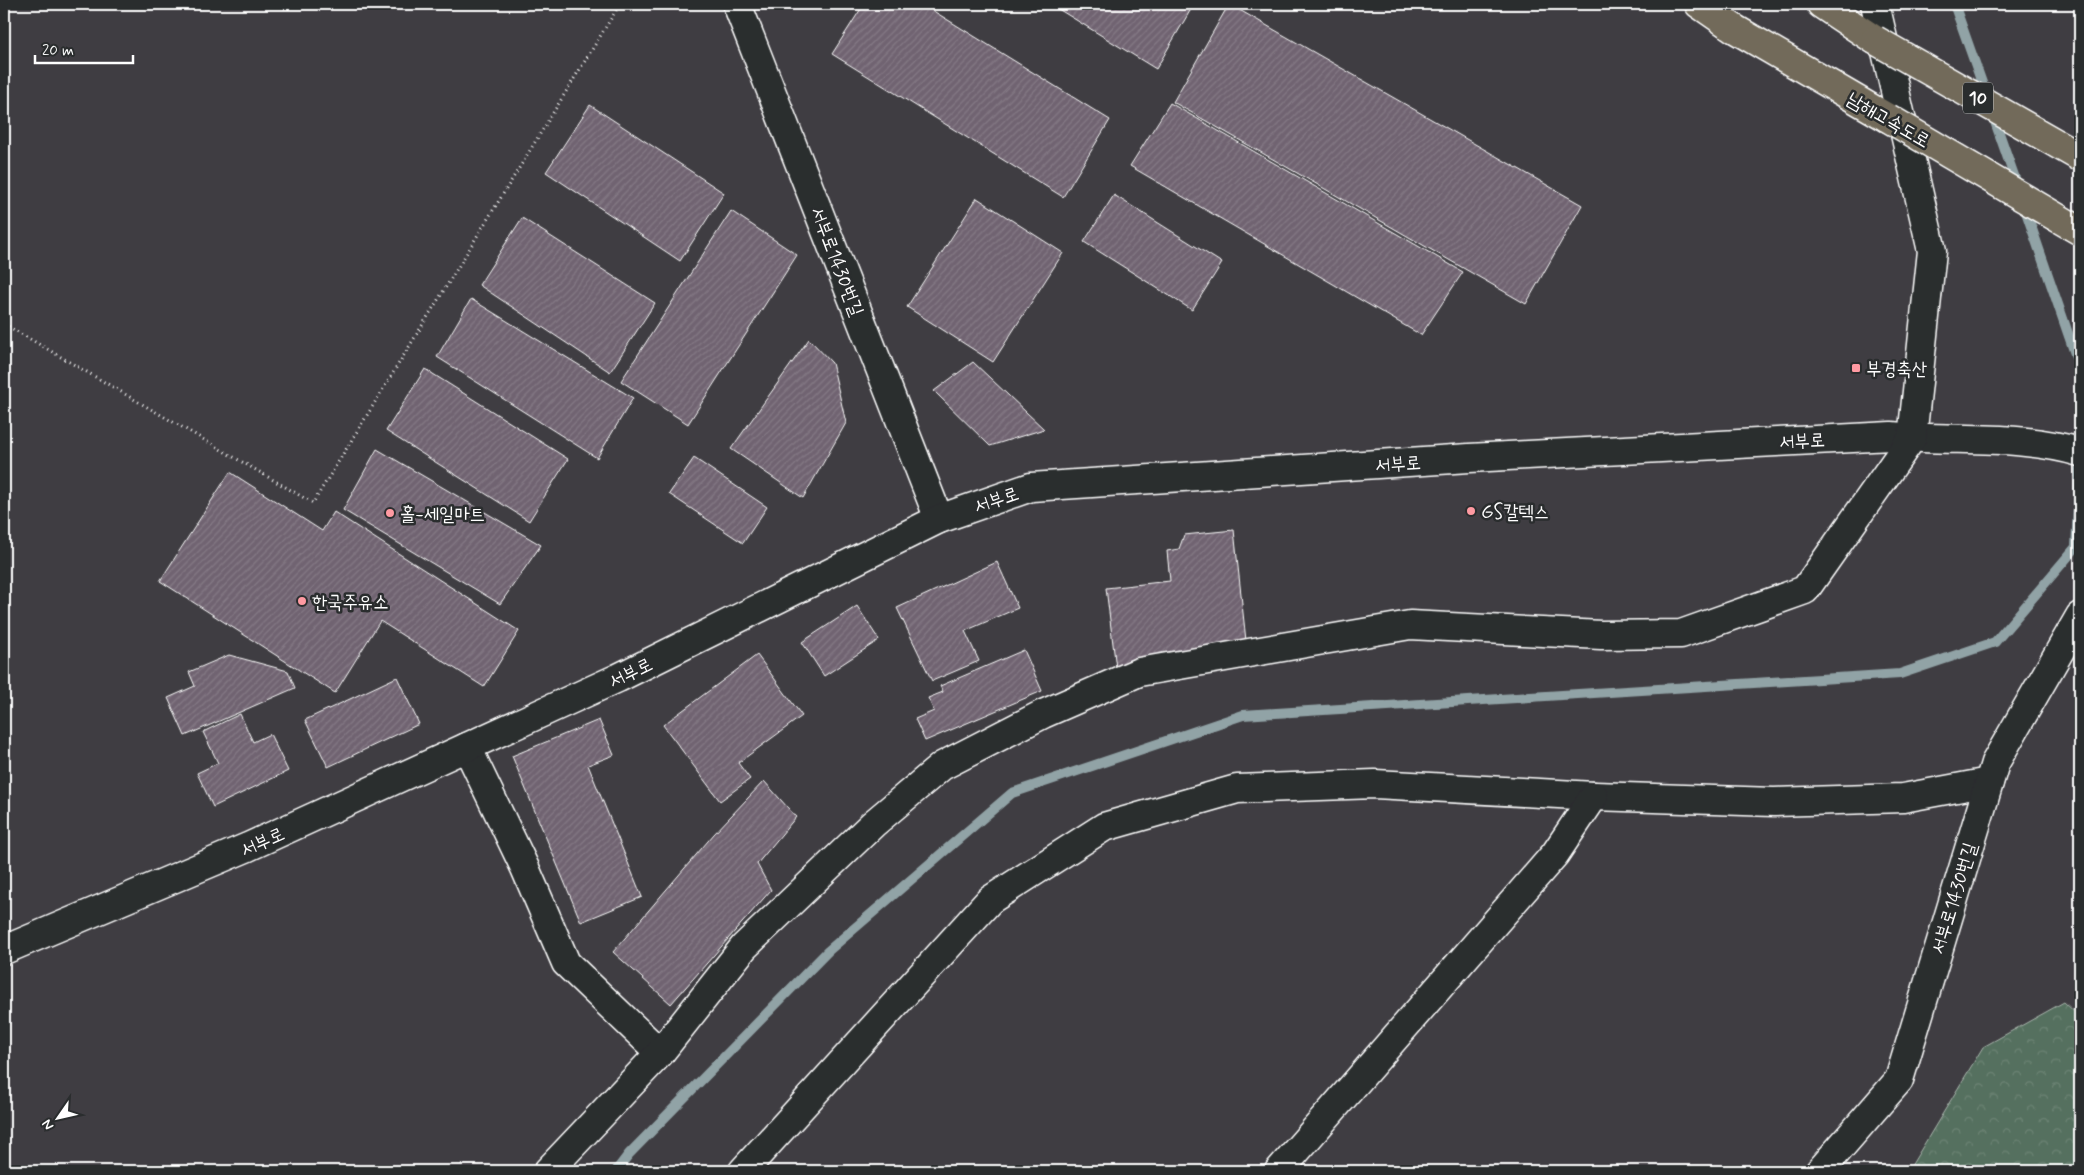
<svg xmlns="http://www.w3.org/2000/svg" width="2084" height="1175" viewBox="0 0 2084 1175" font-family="Mynerve,'Poor Story',sans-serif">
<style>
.forest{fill:url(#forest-crowns);stroke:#aab7ae}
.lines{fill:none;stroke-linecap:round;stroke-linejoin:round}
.stream{stroke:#91a3a6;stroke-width:10}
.building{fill:url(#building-hatch);stroke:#fff}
.minor-casing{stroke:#fff;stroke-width:31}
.highway-casing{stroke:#fff;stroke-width:31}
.path{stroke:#fff;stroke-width:3;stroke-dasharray:1 4;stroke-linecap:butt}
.minor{stroke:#2a2d2e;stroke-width:28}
.highway{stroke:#726b5a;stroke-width:28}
.highway-bridge-casing{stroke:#fff;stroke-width:31;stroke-linecap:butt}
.highway-bridge{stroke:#726b5a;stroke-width:28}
.poi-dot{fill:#ff9aa2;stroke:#2a2d2e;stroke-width:2}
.labels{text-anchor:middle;stroke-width:5;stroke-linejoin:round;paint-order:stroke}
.shield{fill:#2a2d2e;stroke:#bfc0c0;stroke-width:1}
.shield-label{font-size:18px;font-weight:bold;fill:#fff}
.street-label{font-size:19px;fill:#fff;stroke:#2a2d2e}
.poi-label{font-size:19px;fill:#fff;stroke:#2a2d2e;text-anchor:start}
</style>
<defs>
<pattern id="forest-crowns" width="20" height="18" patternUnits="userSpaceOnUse" patternTransform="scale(1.25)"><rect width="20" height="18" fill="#546f5e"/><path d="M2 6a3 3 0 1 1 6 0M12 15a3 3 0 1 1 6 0" fill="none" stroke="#6e8576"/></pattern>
<pattern id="building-hatch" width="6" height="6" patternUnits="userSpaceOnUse" patternTransform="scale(1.25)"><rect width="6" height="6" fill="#706371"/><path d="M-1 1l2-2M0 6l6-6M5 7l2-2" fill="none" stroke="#857a86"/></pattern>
</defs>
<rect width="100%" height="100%" fill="#3f3d42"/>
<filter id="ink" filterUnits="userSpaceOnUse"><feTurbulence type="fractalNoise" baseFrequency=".02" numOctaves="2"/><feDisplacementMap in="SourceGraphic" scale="10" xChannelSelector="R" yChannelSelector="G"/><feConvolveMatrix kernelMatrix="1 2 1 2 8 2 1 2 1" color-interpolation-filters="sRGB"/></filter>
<g filter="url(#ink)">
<path class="forest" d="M2064,1002L2080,1017V1171H1908L1983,1047Z"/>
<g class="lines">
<g class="stream">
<path d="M1954,4L1987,97"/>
<path d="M1992,113L2018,187"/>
<path d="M2023,203L2080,368"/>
<path d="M616,1171L629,1154L828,951L1012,793L1243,715L1900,674L1995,642L2076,547L2080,469"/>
</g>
</g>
<g class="building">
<path d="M864,4H922L1110,120L1063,197L832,54Z"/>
<path d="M1050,4H1194L1156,69Z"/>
<path d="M1229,4L1582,205L1526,304L1173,102Z"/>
<path d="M1170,103L1463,272L1421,335L1130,166Z"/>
<path d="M590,105L724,193L680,261L546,172Z"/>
<path d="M1114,195L1222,263L1192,310L1084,242Z"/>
<path d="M977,198L1063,253L993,362L907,307Z"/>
<path d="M731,211L797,255L688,424L621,381Z"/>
<path d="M522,218L655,303L610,372L479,285Z"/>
<path d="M471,299L633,398L597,458L437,357Z"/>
<path d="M809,339L832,363L846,423L803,498L731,449Z"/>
<path d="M973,362L1044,429L990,446L934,391Z"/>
<path d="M425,369L568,459L529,521L386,431Z"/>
<path d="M377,449L541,545L500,604L343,510Z"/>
<path d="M694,458L767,507L743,543L669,494Z"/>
<path d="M230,472L322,531L334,512L519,631L484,687L380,621L335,693L160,581Z"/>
<path d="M1234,530L1247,650L1116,668L1106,588L1170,581L1167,551L1179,549L1184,535Z"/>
<path d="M997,562L1018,608L965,631L979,661L932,681L897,608Z"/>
<path d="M857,606L879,640L824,676L802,642Z"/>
<path d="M1024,650L1042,691L925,741L915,719L934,711L928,698L943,692L940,686Z"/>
<path d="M229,655L288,671L295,688L185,736L168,698L195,686L189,672Z"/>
<path d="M757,655L802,716L738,763L750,779L720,801L663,725Z"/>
<path d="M397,677L419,724L328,767L305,720Z"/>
<path d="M240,714L253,742L270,734L288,771L213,807L197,773L218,763L203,732Z"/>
<path d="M599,720L614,755L588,765L642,897L581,922L512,756Z"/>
<path d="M764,781L796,817L757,864L771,890L671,1004L613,952L714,834Z"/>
</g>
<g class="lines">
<g class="minor-casing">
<g id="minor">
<path d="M737,4L939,519"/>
<path d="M467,747L525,868L566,963L660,1053"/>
<path d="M4,950L248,847L618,678L939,519L1031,487L1469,458L1891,436C1956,442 2017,434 2080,452"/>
<path d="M548,1171L660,1053L744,947L873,824L942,766L1043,714L1139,672L1410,625L1601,635L1681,634L1805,590L1912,438L1932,251L1875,4"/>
<path d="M743,1171L990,900L1104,827L1237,789L1375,784L1594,796L1774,802L1903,798L1989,782"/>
<path d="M1279,1171L1555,854L1594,796"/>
<path d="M1820,1171L1899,1080L1995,763L2080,616"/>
</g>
</g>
<g class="highway-casing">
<g id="highway">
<path d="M1699,4L1735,29L1888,118"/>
<path d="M1821,4L1875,40"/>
</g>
</g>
<path class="path" d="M4,324L313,503L620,4"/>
<use href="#minor" class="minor"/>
<use href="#highway" class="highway"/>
<g class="highway-bridge-casing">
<g id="highway-bridge">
<path d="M1875,40L2080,157"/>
<path d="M1888,118L2080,231"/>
</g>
</g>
<use href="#highway-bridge" class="highway-bridge"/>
</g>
</g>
<g class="poi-dot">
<rect x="1851" y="363" width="10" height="10" rx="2.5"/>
<circle cx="1471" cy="511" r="5"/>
<circle cx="390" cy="513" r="5"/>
<circle cx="302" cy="601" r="5"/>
</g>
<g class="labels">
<rect class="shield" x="1963" y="82.5" width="30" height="31" rx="4"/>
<g class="shield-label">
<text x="1978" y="104">10</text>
</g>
<g class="street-label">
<text transform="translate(1889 119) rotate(30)" y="7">남해고속도로</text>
<text transform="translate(838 261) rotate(69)" y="7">서부로1430번길</text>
<text transform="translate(1802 440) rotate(-3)" y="7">서부로</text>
<text transform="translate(1398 463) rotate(-4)" y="7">서부로</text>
<text transform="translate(996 499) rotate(-19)" y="7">서부로</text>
<text transform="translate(630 672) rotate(-26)" y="7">서부로</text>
<text transform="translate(262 841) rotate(-24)" y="7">서부로</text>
<text transform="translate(1953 898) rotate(-73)" y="7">서부로1430번길</text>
</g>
<g class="poi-label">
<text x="1866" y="375">부경축산</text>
<text x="1481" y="518">GS칼텍스</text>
<text x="400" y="520">홀-세일마트</text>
<text x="312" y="608">한국주유소</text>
</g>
</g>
<rect width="2084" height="1175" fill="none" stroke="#2a2d2e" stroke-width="20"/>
<rect x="10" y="10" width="2064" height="1155" fill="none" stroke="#fff" stroke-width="2" filter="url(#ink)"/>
<g transform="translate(58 1118) rotate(236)" stroke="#2a2d2e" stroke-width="4" paint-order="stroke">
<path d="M0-4L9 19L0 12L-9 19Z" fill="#ffffff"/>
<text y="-8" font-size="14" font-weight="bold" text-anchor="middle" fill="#ffffff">N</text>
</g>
<path d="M35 55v8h98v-8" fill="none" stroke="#ffffff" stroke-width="2.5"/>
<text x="42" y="55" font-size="15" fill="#ffffff" stroke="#2a2d2e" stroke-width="4" paint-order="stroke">20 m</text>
</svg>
